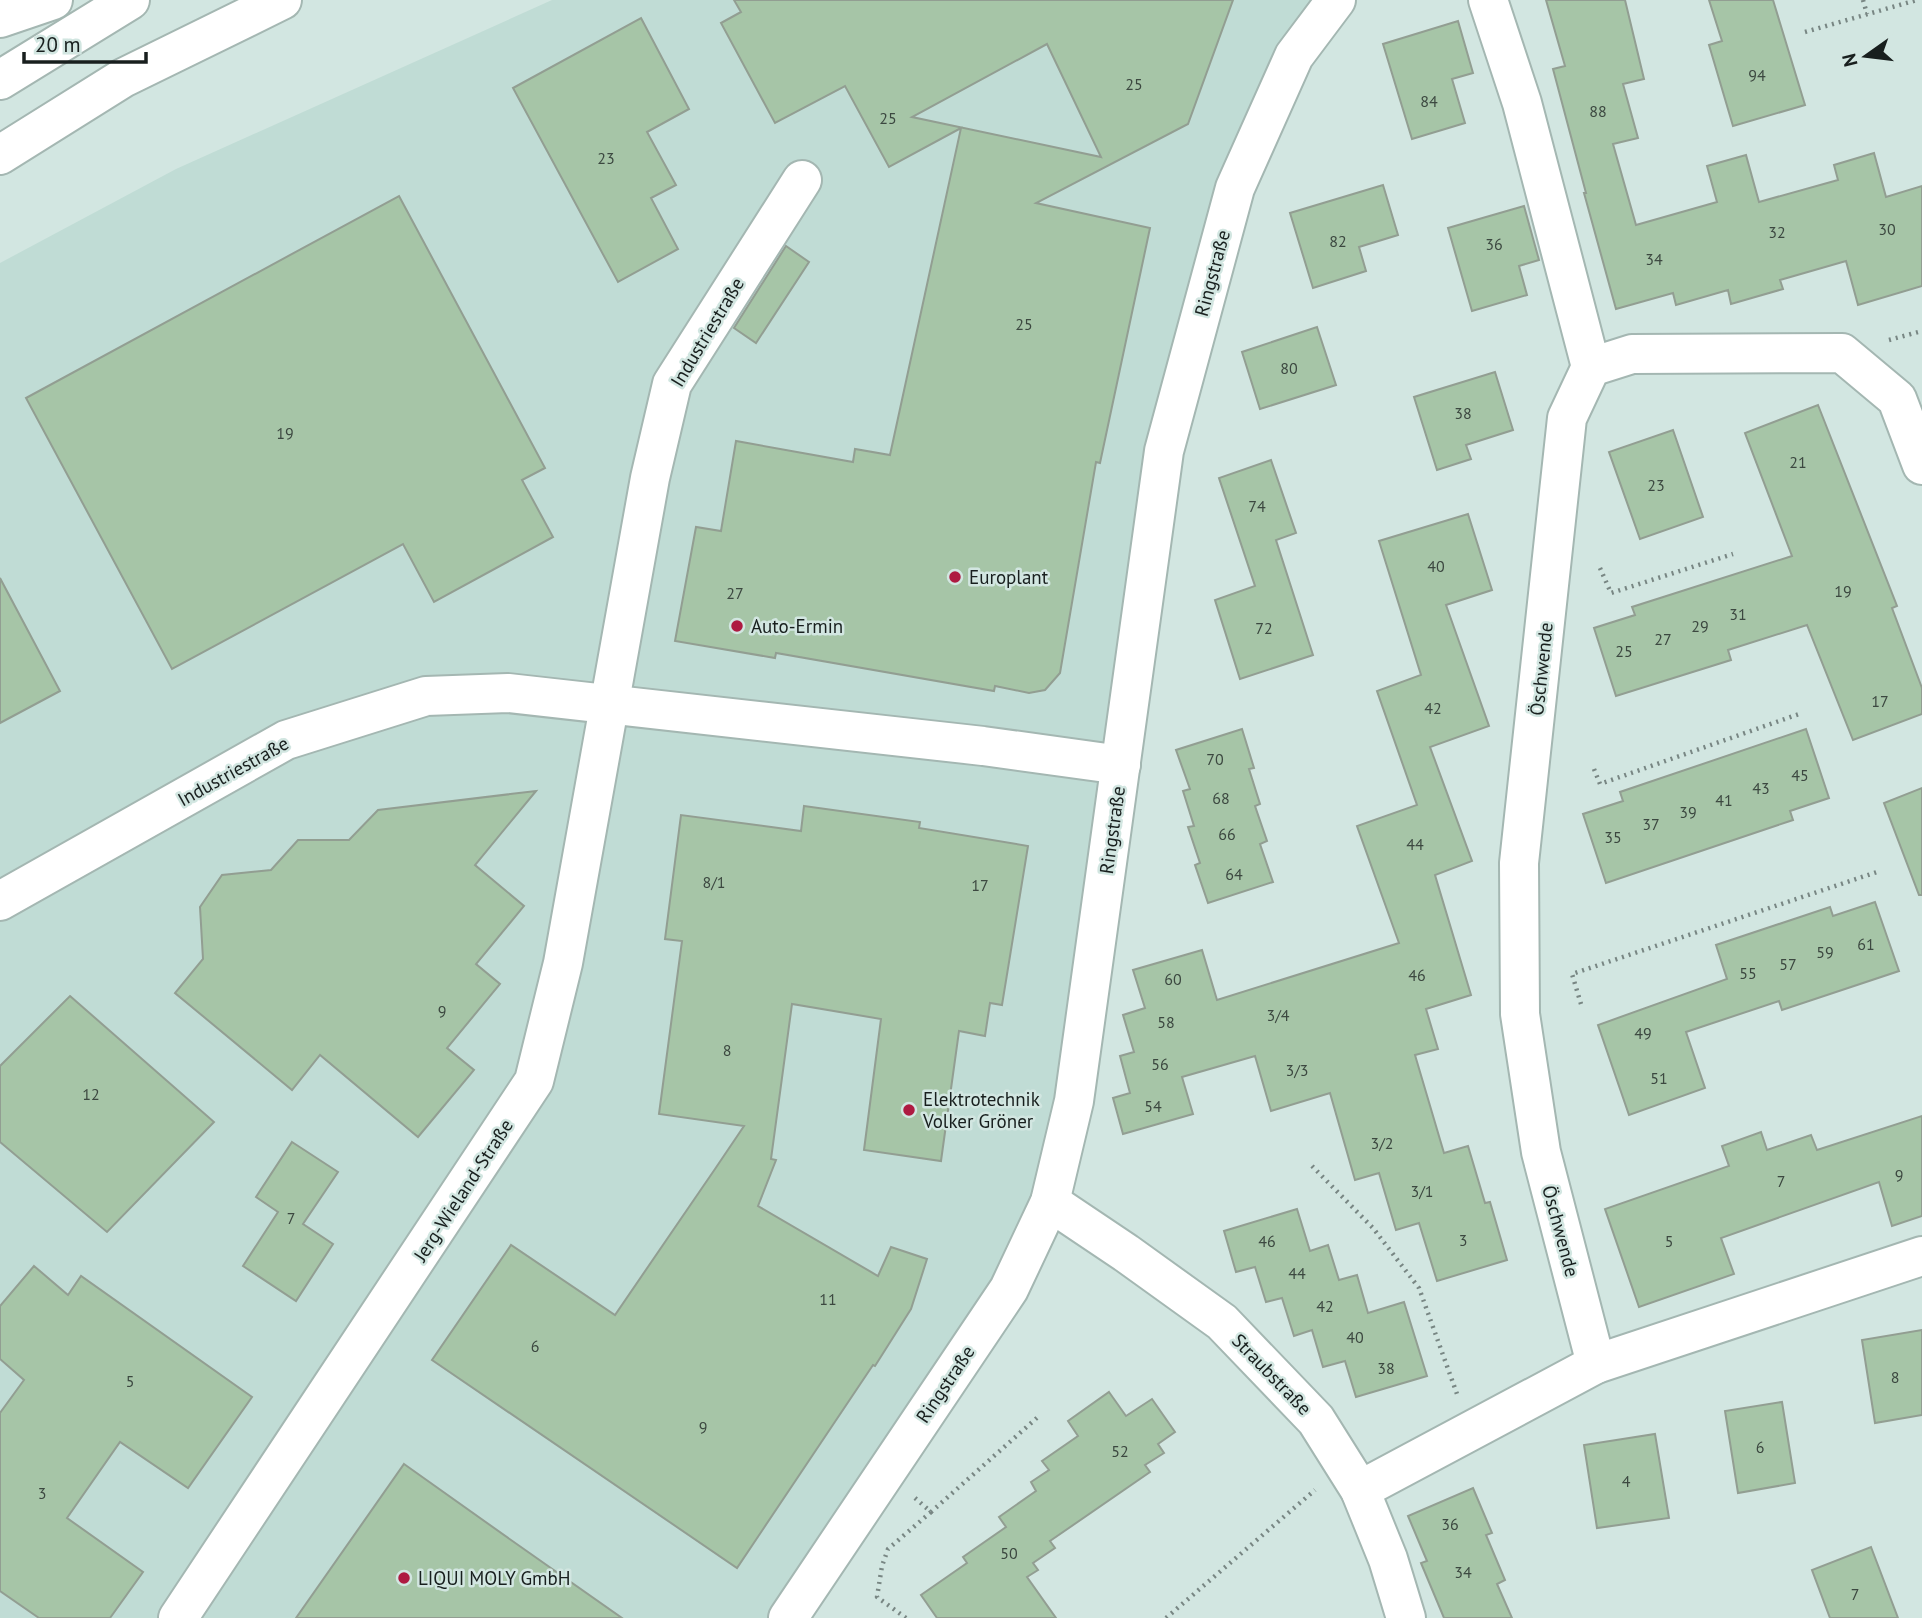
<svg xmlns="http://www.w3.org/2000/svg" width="1922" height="1618" viewBox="0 0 1922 1618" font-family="'PT Sans',sans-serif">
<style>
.built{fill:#c0dcd5}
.building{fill:#a6c5a7;stroke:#929e92;stroke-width:2;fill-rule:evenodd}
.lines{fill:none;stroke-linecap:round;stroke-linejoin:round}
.minor-casing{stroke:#a4b7b2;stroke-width:42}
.highway-casing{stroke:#a4b7b2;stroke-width:42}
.path{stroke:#788683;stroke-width:4.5;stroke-dasharray:2 5;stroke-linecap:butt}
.minor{stroke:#fff;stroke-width:38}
.highway{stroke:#fff;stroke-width:38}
.poi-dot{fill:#ae1a41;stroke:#d2e6e1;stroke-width:2.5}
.labels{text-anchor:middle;stroke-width:5;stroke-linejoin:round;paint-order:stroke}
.number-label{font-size:16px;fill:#3c4840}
.street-label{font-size:19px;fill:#181f1e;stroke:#d2e6e1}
.poi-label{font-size:19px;fill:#181f1e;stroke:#d2e6e1;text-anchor:start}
</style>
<rect width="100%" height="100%" fill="#d2e6e1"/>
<path class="built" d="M552,0H1336L1294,56L1164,451L1050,1202L788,1618H0V263L176,169Z"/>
<g class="building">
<path d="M734,0H1233L1188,124L1036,203L1150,228L1100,463L1096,462L1060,673L1045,690L1029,693L995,686L994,691L776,653L775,658L675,641L696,527L721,531L736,441L853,462L855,449L890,455L961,128L889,167L845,86L775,123L721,23L741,12ZM1047,44L1101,157L912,117Z"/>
<path d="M1546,0H1625L1644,79L1623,84L1638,138L1613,144L1636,225L1717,202L1707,166L1746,155L1759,202L1838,180L1834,165L1874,153L1886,197L1922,186V286L1858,305L1846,261L1780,280L1783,289L1731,304L1728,290L1676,305L1673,293L1616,309L1584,193H1586L1553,69L1565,66Z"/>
<path d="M1709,0H1773L1805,105L1733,126L1709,45L1722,41Z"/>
<path d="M641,18L689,109L647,132L676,185L651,198L678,249L618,282L513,88Z"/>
<path d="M1458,21L1473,73L1452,79L1465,123L1412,139L1383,44Z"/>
<path d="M1383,185L1398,235L1359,247L1366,271L1313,288L1290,213Z"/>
<path d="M399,196L545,468L522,480L553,537L434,602L403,544L172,669L26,398Z"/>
<path d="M1524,206L1539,260L1519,266L1527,295L1472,311L1448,228Z"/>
<path d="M786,246L809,262L756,343L734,328Z"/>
<path d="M1317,327L1336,385L1260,409L1242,352Z"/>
<path d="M1495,372L1513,430L1466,445L1471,459L1437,470L1414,397Z"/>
<path d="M1818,405L1897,606L1892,608L1922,688V714L1853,740L1807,625L1728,650L1731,660L1616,696L1594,628L1635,615L1632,607L1792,556L1745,433Z"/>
<path d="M1673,430L1703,517L1640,539L1609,452Z"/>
<path d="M1271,460L1296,533L1276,540L1313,655L1240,679L1215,600L1255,586L1219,478Z"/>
<path d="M1468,514L1492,590L1446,605L1489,726L1430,747L1472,861L1435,875L1471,995L1426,1009L1438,1049L1415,1055L1444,1153L1468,1146L1485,1203L1490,1202L1507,1260L1437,1281L1419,1223L1396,1230L1379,1173L1355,1180L1330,1093L1271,1111L1255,1056L1182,1077L1193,1114L1123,1134L1113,1098L1130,1093L1120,1056L1134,1052L1123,1015L1145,1008L1133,970L1202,950L1217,1000L1399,943L1357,826L1417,805L1377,691L1421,675L1379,541Z"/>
<path d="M0,578L60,691L0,723Z"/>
<path d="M1242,729L1254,768L1249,769L1260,804L1255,806L1267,841L1260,844L1273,882L1208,903L1195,865L1200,863L1188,827L1194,826L1183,791L1190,789L1176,750Z"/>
<path d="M1806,729L1829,798L1790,811L1793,820L1606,883L1583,814L1623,801L1620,792Z"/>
<path d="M1922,788V895H1919L1884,803Z"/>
<path d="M536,791L475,865L524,906L476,964L500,984L447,1048L474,1070L418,1137L320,1055L292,1090L175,993L203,959L200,907L222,875L271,870L298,840H349L378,810Z"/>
<path d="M804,806L920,822L919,828L1028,846L1002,1005L990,1003L985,1036L959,1031L941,1161L864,1150L881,1019L792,1004L771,1159L776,1160L758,1206L878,1276L891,1247L927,1259L911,1309L875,1366L873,1365L737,1568L432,1360L511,1245L615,1315L715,1169L744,1126L659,1114L682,941L665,939L681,815L801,831Z"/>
<path d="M1875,902L1899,971L1782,1010L1779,1001L1686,1032L1705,1088L1629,1115L1598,1025L1727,979L1716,945L1830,907L1833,916Z"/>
<path d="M70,996L214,1122L107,1232L0,1142V1066Z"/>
<path d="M1922,1116V1216L1892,1226L1879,1182L1721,1238L1734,1274L1639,1307L1605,1209L1729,1166L1722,1146L1761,1132L1767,1150L1811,1135L1817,1150Z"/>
<path d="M292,1142L338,1172L303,1224L333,1244L296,1301L243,1266L278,1212L256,1197Z"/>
<path d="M1297,1209L1310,1251L1328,1245L1339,1280L1357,1275L1368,1313L1404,1302L1427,1376L1356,1397L1345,1361L1323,1367L1312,1330L1294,1336L1282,1298L1266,1302L1255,1267L1236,1272L1224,1231Z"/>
<path d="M34,1266L68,1295L81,1276L252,1397L188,1488L120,1442L67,1518L143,1572L110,1618H39L0,1591V1413L24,1380L0,1359V1306Z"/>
<path d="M1922,1330V1415L1875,1423L1862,1340Z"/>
<path d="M1109,1392L1126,1416L1152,1399L1175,1432L1158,1444L1164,1453L1145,1465L1150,1472L1050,1541L1055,1548L1033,1563L1038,1570L1027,1577L1056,1618H937L921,1595L967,1563L963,1557L1006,1527L999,1517L1036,1491L1031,1482L1049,1470L1042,1461L1078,1436L1068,1421Z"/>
<path d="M1782,1402L1795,1483L1738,1493L1725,1411Z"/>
<path d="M1655,1434L1669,1518L1597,1528L1584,1445Z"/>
<path d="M404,1464L511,1540L622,1618H296Z"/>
<path d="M1473,1488L1492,1533L1486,1535L1505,1580L1497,1584L1512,1618H1444L1421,1563L1427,1561L1408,1516Z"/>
<path d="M1871,1547L1898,1618H1830L1812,1570Z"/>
</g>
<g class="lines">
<g class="minor-casing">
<g id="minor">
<path d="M1488,0L1522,103L1591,367"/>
<path d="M0,901L286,740L426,696L508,693L983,746L1121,765"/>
<path d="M1050,1202L1126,1253L1222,1322L1316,1420L1360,1490L1388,1559L1406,1618"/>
<path d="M1596,1364L1541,1152L1520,1014L1519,863L1567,418L1591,367L1632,354L1842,353L1897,399L1922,465"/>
<path d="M1360,1490L1596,1364L1922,1256"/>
<path d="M178,1618L534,1081L563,963L650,478L672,384L802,180"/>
<path d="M788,1618L1009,1289L1050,1202L1074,1101L1164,451L1235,188L1294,56L1336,0"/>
</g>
</g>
<g class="highway-casing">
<g id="highway">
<path d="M0,18L53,0"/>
<path d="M0,80L130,0"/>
<path d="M0,155L123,78L282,0"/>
</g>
</g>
<g class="path">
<path d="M1863,0L1867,14"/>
<path d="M1805,32L1917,0"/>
<path d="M1889,340L1922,331"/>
<path d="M1600,568L1611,593L1733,554"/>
<path d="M1594,769L1600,784L1799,714"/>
<path d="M1581,1004L1572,974L1877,872"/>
<path d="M1312,1166L1373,1228L1419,1288L1457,1394"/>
<path d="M915,1498L931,1512L1039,1416"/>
<path d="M906,1618L877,1597L882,1566L888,1549L931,1512"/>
<path d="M1166,1618L1315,1490"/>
</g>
<use href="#minor" class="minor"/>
<use href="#highway" class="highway"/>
</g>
<g class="poi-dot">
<circle cx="955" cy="577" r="7"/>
<circle cx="737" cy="626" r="7"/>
<circle cx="909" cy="1110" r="7"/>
<circle cx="404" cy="1578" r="7"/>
</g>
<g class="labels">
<g class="number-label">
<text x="1757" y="81">94</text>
<text x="1134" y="90">25</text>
<text x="1429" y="107">84</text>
<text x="1598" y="117">88</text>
<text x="888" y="124">25</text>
<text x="606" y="164">23</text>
<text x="1887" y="235">30</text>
<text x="1777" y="238">32</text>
<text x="1338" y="247">82</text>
<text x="1494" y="250">36</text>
<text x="1654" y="265">34</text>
<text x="1024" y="330">25</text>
<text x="1289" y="374">80</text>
<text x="1463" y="419">38</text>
<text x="285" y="439">19</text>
<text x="1798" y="468">21</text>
<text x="1656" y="491">23</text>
<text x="1257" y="512">74</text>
<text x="1436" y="572">40</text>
<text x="1843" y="597">19</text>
<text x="735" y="599">27</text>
<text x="1738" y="620">31</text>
<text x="1700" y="632">29</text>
<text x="1264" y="634">72</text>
<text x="1663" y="645">27</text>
<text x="1624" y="657">25</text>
<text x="1880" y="707">17</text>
<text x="1433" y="714">42</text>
<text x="1215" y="765">70</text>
<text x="1800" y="781">45</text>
<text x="1761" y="794">43</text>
<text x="1221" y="804">68</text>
<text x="1724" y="806">41</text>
<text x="1688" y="818">39</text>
<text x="1651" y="830">37</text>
<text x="1227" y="840">66</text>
<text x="1613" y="843">35</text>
<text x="1415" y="850">44</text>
<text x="1234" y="880">64</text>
<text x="714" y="888">8/1</text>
<text x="980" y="891">17</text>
<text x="1866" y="950">61</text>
<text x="1825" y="958">59</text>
<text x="1788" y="970">57</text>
<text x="1748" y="979">55</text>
<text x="1417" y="981">46</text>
<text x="1173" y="985">60</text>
<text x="442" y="1017">9</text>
<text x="1278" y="1021">3/4</text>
<text x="1166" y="1028">58</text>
<text x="1643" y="1039">49</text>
<text x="727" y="1056">8</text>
<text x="1160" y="1070">56</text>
<text x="1297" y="1076">3/3</text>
<text x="1659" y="1084">51</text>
<text x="91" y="1100">12</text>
<text x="1153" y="1112">54</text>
<text x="1382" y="1149">3/2</text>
<text x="1899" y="1181">9</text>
<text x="1781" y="1187">7</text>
<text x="1422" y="1197">3/1</text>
<text x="291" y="1224">7</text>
<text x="1463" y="1246">3</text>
<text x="1267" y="1247">46</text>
<text x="1669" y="1247">5</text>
<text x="1297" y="1279">44</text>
<text x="828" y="1305">11</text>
<text x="1325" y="1312">42</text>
<text x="1355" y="1343">40</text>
<text x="535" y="1352">6</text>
<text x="1386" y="1374">38</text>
<text x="1895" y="1383">8</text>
<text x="130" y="1387">5</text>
<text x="703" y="1433">9</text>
<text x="1760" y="1453">6</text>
<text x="1120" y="1457">52</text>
<text x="1626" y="1487">4</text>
<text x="42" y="1499">3</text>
<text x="1450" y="1530">36</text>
<text x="1009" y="1559">50</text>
<text x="1463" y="1578">34</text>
<text x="1855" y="1600">7</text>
</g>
<g class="street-label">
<text transform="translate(1212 273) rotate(-75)" y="7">Ringstraße</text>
<text transform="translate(707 332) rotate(-59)" y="7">Industriestraße</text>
<text transform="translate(1541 669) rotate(-84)" y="7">Öschwende</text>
<text transform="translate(233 771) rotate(-29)" y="7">Industriestraße</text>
<text transform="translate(1112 830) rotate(-82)" y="7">Ringstraße</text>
<text transform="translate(463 1190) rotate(-57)" y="7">Jerg-Wieland-Straße</text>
<text transform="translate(1561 1231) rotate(75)" y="7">Öschwende</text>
<text transform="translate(1272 1374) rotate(46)" y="7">Straubstraße</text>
<text transform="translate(945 1384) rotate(-56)" y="7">Ringstraße</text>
</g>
<g class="poi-label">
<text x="969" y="584">Europlant</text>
<text x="751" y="633">Auto-Ermin</text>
<text x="923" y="1106">Elektrotechnik<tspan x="923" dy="22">Volker Gröner</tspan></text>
<text x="418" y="1585">LIQUI MOLY GmbH</text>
</g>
</g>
<g transform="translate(1866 56) rotate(256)" stroke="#d2e6e1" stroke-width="5" paint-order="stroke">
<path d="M0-5L12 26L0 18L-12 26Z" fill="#181f1e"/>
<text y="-10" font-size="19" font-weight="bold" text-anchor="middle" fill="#181f1e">N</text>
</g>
<path d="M24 52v10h122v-10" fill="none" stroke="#181f1e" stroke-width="3.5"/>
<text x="35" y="52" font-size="21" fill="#181f1e" stroke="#d2e6e1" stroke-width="5" paint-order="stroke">20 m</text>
</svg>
